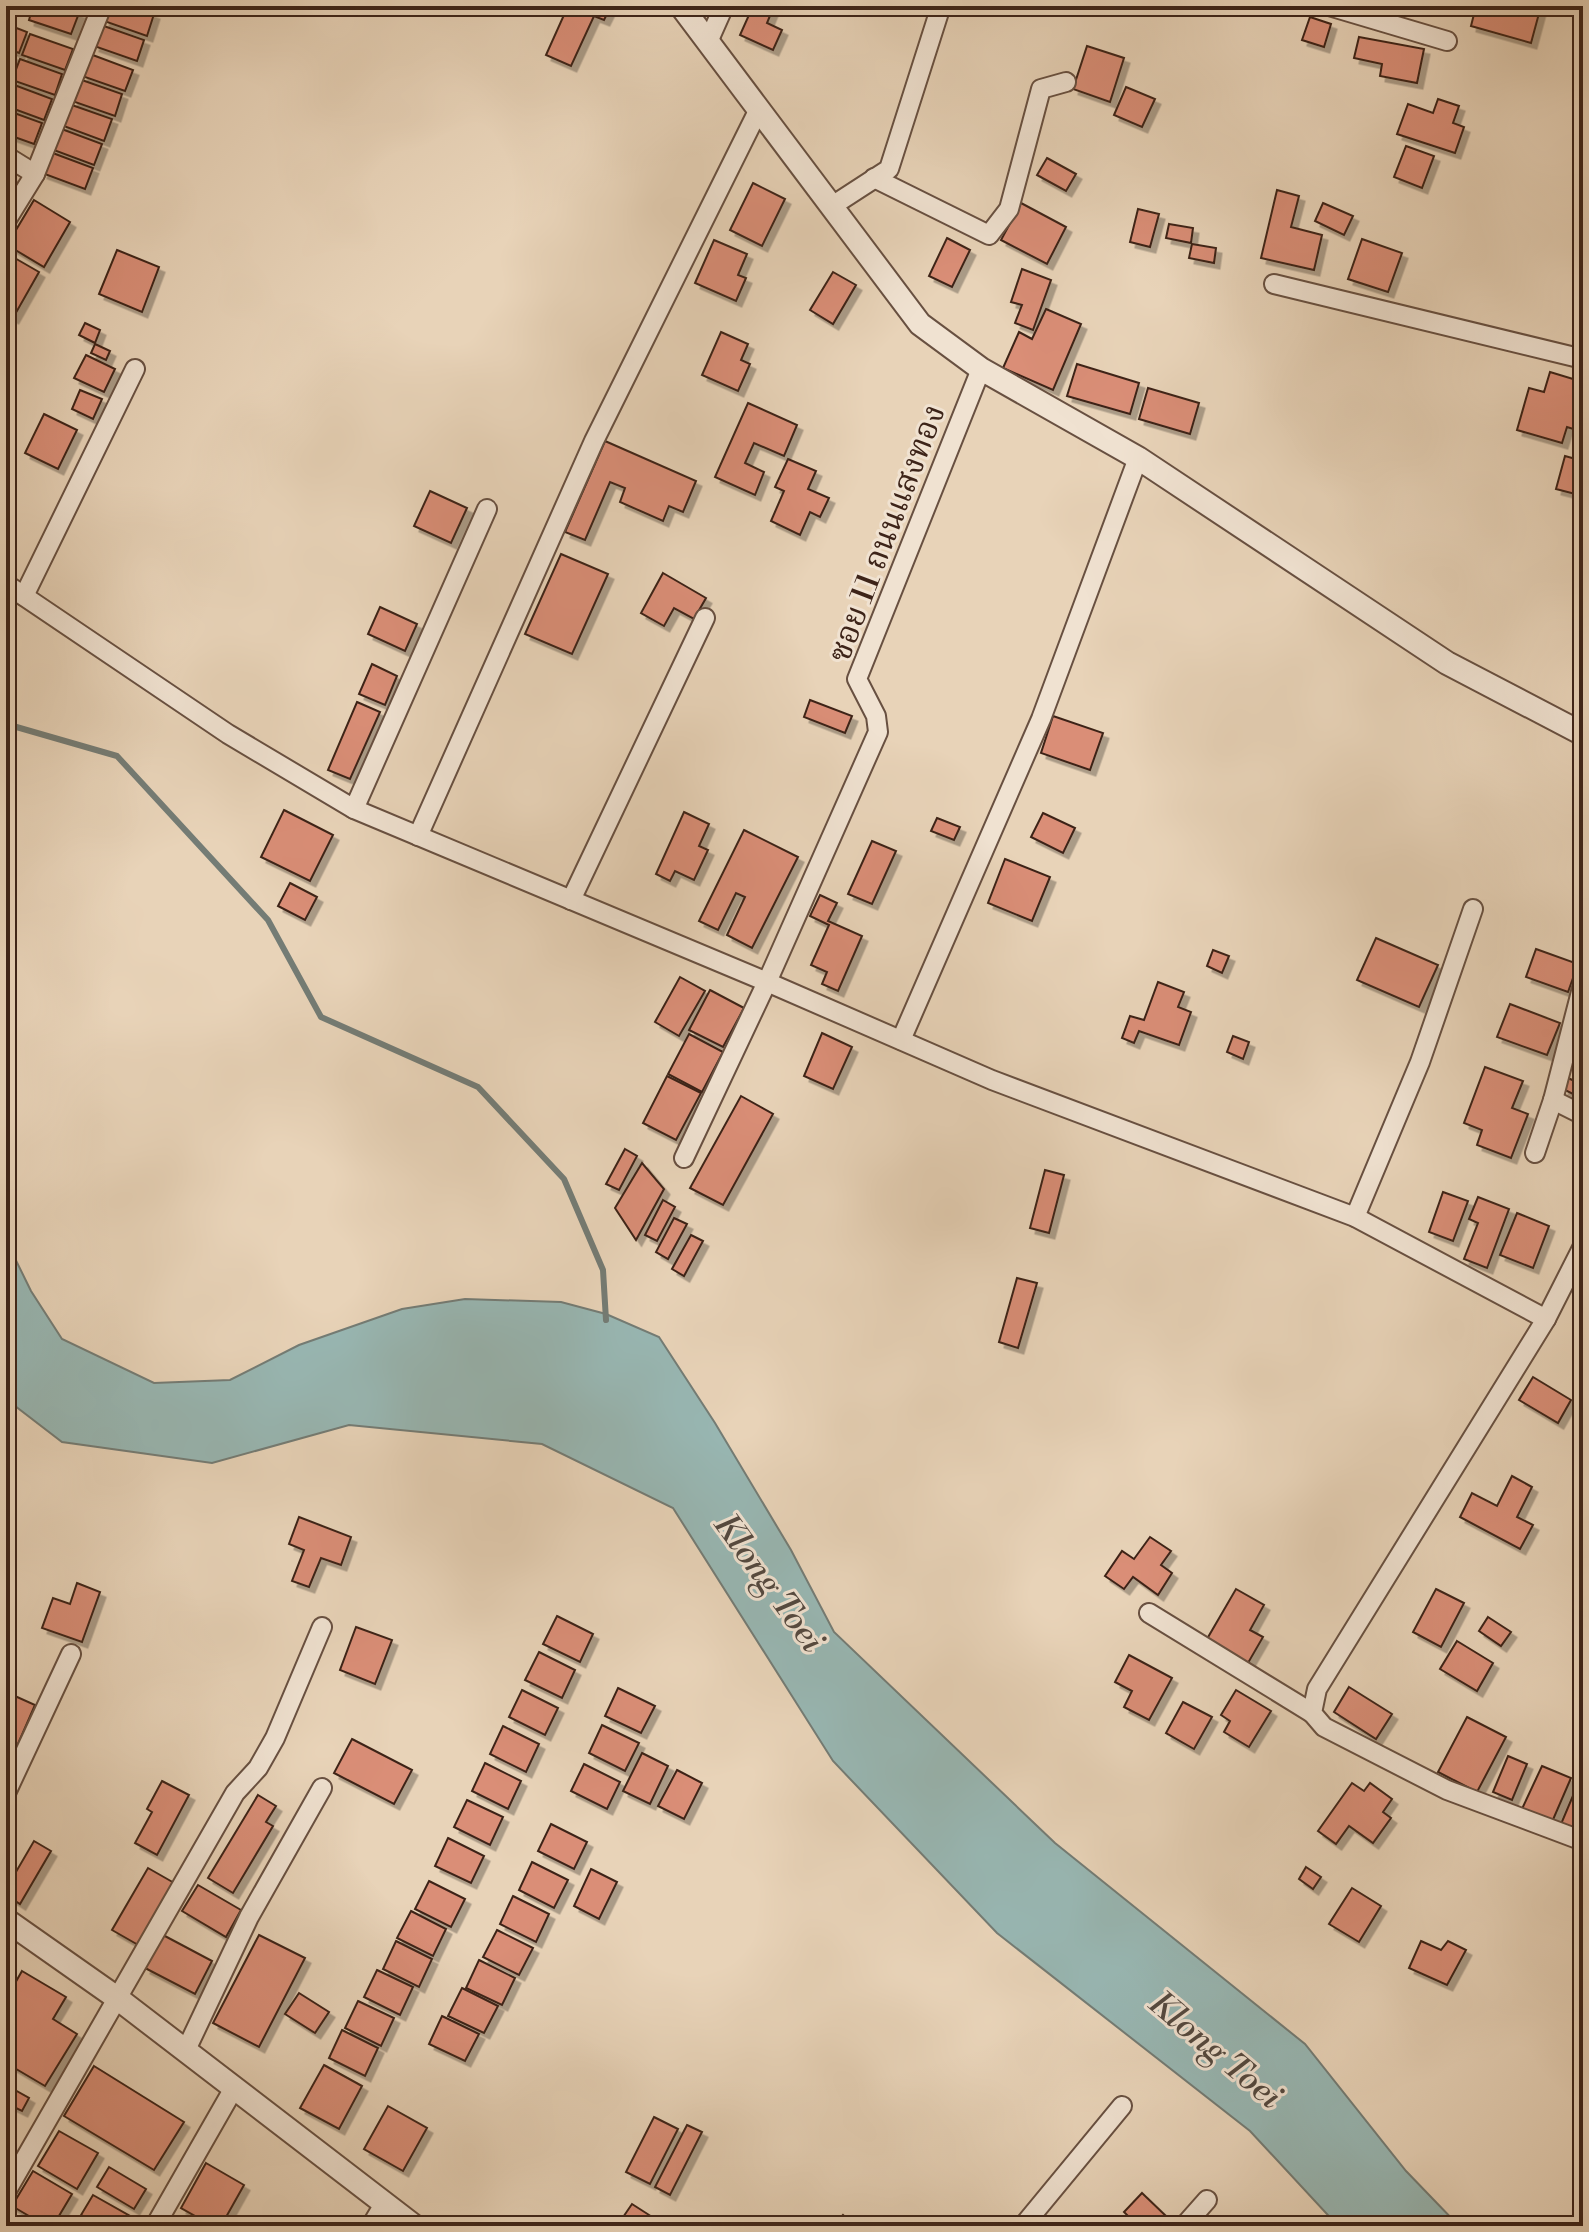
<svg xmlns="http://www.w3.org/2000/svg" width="1589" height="2232" viewBox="0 0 1589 2232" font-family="'Libre Bodoni','Noto Serif Thai',serif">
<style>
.water{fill:#98b7b3;stroke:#747c75;stroke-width:2}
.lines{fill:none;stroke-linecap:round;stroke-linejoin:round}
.stream{stroke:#747c75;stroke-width:6}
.building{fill:#da8e77;stroke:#3d2419;stroke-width:2;filter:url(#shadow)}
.minor-casing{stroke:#685041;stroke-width:22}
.tertiary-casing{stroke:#685041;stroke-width:26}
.minor{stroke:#f0e2d1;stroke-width:18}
.tertiary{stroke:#f0e2d1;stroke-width:22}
.labels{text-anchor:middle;stroke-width:6;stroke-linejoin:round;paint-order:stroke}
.street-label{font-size:32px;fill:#3d2419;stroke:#f0e2d1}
.water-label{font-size:34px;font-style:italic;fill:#544940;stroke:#f0e2d1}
</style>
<defs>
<filter id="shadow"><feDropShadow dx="5.5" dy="5.5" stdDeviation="0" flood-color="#0004"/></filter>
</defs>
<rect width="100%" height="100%" fill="#e8d3b8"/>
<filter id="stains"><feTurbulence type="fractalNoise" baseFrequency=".0025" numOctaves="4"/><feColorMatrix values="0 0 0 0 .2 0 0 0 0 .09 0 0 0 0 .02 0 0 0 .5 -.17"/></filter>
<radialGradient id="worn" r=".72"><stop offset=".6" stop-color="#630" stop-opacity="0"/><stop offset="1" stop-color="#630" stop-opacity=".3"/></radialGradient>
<path class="water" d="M6,1240L31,1291L62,1339L154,1383L230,1380L299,1345L402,1309L465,1299L561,1302L606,1314L659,1337L715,1423L791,1550L834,1632L1055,1843L1305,2044L1406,2171L1459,2226H1338L1250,2131L997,1933L833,1761L673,1508L542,1444L349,1425L212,1463L62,1442L6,1399Z"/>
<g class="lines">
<path class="stream" d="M6,724L117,756L268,920L321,1017L478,1087L564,1179L603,1270L606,1320"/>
</g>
<g class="building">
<path d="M33,6H59L79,13L71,34L29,20Z"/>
<path d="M109,6H129L154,14L147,36L104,21Z"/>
<path d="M568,6H611L604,20L594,16L571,66L546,55Z"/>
<path d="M753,6H774L767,23L782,30L773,50L740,35Z"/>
<path d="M1476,6H1541L1531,43L1471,26Z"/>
<path d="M1310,17L1331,24L1324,47L1302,40Z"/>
<path d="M6,24L27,32L19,53L6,48Z"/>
<path d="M101,25L144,40L137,61L94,46Z"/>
<path d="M30,34L73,49L65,70L22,55Z"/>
<path d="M1359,37L1424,49L1417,83L1380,76L1382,64L1354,58Z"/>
<path d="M1087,46L1124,58L1110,102L1073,89Z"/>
<path d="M6,53L16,56L8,78L6,77Z"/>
<path d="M90,54L133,70L125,91L82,76Z"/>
<path d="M20,59L62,74L55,95L12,80Z"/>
<path d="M79,79L122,94L115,116L72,101Z"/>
<path d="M9,83L52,99L44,120L6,106Z"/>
<path d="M1126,87L1155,99L1142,127L1114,115Z"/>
<path d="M1438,99L1459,106L1453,123L1464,127L1455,153L1397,134L1408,104L1433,113Z"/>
<path d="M69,104L112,119L104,141L61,125Z"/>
<path d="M6,110L42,123L34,144L6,134Z"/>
<path d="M59,128L102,144L94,165L51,149Z"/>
<path d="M1406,146L1434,156L1422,188L1394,177Z"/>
<path d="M50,152L93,168L85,189L42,173Z"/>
<path d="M1047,158L1076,174L1066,191L1037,175Z"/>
<path d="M6,173L15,178L6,195Z"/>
<path d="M753,183L785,199L762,246L730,230Z"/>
<path d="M1277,190L1299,196L1291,227L1322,235L1314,270L1261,258Z"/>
<path d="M34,200L70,222L44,267L7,245Z"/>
<path d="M1021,203L1066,227L1047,264L1001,240Z"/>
<path d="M1323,203L1353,216L1344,235L1315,221Z"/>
<path d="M1138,209L1159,214L1150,247L1130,242Z"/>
<path d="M1169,224L1193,228L1191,243L1166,238Z"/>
<path d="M947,238L970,250L952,287L929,276Z"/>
<path d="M1362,239L1402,253L1388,292L1348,279Z"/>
<path d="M714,240L747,254L738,275L746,278L736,301L695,283Z"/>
<path d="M1192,244L1216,248L1214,263L1189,258Z"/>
<path d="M117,250L159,267L142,312L99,294Z"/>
<path d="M6,253L39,272L13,318L6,314Z"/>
<path d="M1022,269L1051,280L1033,330L1015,323L1022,305L1011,302Z"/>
<path d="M833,272L856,285L833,324L810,310Z"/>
<path d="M1046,309L1081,324L1053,390L1003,368L1019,332L1032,339Z"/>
<path d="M85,323L100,330L95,343L79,335Z"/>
<path d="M721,332L748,344L741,360L750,364L738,391L702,375Z"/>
<path d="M95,344L110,351L106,360L91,353Z"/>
<path d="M86,355L115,369L104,392L74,378Z"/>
<path d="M1077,364L1139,383L1130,414L1067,396Z"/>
<path d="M1550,372L1583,382V432L1567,427L1562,443L1517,430L1529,388L1544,392Z"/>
<path d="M1148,388L1199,403L1190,434L1139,419Z"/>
<path d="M80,390L102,399L93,419L72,409Z"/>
<path d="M748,403L797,425L784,456L754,443L745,463L764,472L755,495L715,477Z"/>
<path d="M44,414L77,430L58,469L25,453Z"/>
<path d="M605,441L696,481L683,512L669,506L663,521L620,502L625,488L610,482L585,540L565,532Z"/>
<path d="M1565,456L1583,461V496L1556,489Z"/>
<path d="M788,459L816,471L808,489L829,498L820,517L810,512L800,535L771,521L784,491L775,487Z"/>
<path d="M430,491L467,508L451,543L414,526Z"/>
<path d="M561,554L608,574L572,654L525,634Z"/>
<path d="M663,573L706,598L694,619L674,608L664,626L641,613Z"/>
<path d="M380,607L417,624L405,651L368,634Z"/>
<path d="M372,664L397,676L385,705L359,694Z"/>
<path d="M810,700L852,716L845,733L804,717Z"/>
<path d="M357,702L380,712L350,779L328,770Z"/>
<path d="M1053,716L1103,733L1090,770L1041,753Z"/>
<path d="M284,810L333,835L310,881L261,857Z"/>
<path d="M684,812L709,824L699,846L708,850L694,880L675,871L670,881L656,874Z"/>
<path d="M1043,813L1075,828L1063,853L1031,837Z"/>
<path d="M937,818L960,827L954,840L931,831Z"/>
<path d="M744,830L798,857L752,948L727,935L745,897L736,893L718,930L699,921Z"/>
<path d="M872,841L896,851L872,904L848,894Z"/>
<path d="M1005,859L1050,877L1032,921L988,903Z"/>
<path d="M290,883L317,897L305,920L278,906Z"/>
<path d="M820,895L837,903L828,921L862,936L838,991L822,984L827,972L811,965L829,925L810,916Z"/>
<path d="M1376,938L1438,965L1419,1007L1357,980Z"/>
<path d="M1536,949L1578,964L1568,992L1526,977Z"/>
<path d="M1213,950L1229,956L1222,973L1207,966Z"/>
<path d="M680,977L705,991L679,1036L655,1022Z"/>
<path d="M1158,982L1184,992L1178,1007L1191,1012L1179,1045L1139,1031L1134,1043L1122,1038L1130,1016L1144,1020Z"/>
<path d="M710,990L744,1008L723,1047L689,1030Z"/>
<path d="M1510,1004L1560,1023L1547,1055L1497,1037Z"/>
<path d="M822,1033L852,1047L833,1089L804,1076Z"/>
<path d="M689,1034L723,1052L702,1092L668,1074Z"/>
<path d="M1233,1036L1249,1042L1243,1059L1227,1052Z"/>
<path d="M1485,1067L1523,1081L1512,1108L1528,1114L1511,1158L1477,1145L1482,1130L1464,1123Z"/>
<path d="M667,1076L701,1093L676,1140L643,1123Z"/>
<path d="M1568,1078L1583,1085V1099L1563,1089Z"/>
<path d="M741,1096L773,1114L723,1205L690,1188Z"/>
<path d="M625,1149L637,1156L619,1190L606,1184Z"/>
<path d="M642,1163L664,1189L636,1240L615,1208Z"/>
<path d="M1045,1170L1064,1175L1049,1233L1030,1228Z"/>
<path d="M1443,1192L1468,1201L1453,1241L1429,1232Z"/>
<path d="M1478,1197L1509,1209L1487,1268L1464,1259L1478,1223L1469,1219Z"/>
<path d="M663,1200L675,1207L657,1241L645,1235Z"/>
<path d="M1517,1213L1549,1226L1533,1268L1500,1255Z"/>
<path d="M674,1218L687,1224L668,1259L656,1252Z"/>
<path d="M691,1235L703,1241L684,1276L672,1269Z"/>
<path d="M1017,1278L1037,1283L1018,1348L999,1342Z"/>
<path d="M1533,1377L1571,1400L1558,1423L1519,1400Z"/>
<path d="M1512,1476L1532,1487L1517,1517L1533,1525L1520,1549L1460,1517L1472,1493L1497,1506Z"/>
<path d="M299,1517L351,1537L341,1565L321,1558L309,1587L292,1581L304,1550L289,1544Z"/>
<path d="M1150,1537L1171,1551L1161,1565L1172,1573L1158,1595L1133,1577L1124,1589L1105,1576L1122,1551L1134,1559Z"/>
<path d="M77,1583L100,1592L82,1642L42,1628L53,1598L70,1604Z"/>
<path d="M1236,1589L1264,1605L1250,1630L1263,1637L1248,1663L1207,1639Z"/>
<path d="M1436,1589L1464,1603L1441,1647L1413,1632Z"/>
<path d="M557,1616L593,1634L580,1662L543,1644Z"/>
<path d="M1488,1617L1511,1632L1501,1646L1479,1631Z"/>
<path d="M356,1627L392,1640L375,1684L340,1670Z"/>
<path d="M1457,1641L1493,1663L1477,1691L1440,1669Z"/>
<path d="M539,1652L575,1670L562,1698L525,1680Z"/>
<path d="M1129,1655L1172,1678L1149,1720L1124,1707L1132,1691L1115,1682Z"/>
<path d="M1349,1687L1392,1714L1376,1739L1334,1712Z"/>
<path d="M618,1688L655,1706L641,1733L605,1716Z"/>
<path d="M522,1690L558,1708L545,1735L509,1717Z"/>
<path d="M1236,1690L1271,1711L1249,1747L1224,1732L1230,1721L1221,1715Z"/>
<path d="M6,1692L35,1705L11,1760L6,1757Z"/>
<path d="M1183,1702L1212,1717L1194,1749L1166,1733Z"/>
<path d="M1467,1717L1506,1737L1477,1792L1438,1772Z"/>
<path d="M602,1725L639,1743L625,1771L589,1753Z"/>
<path d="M503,1726L539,1744L526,1772L490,1754Z"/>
<path d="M352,1739L412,1770L394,1804L334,1773Z"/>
<path d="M642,1753L668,1766L650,1804L623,1791Z"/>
<path d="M1508,1756L1527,1764L1512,1800L1493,1792Z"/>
<path d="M485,1763L521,1781L508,1809L472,1791Z"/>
<path d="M584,1764L620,1782L607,1809L571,1791Z"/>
<path d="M1542,1766L1571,1778L1552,1822L1521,1811Z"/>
<path d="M677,1770L702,1783L684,1819L658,1806Z"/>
<path d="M1583,1772V1832L1561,1824Z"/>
<path d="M162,1781L189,1795L157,1855L135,1843L152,1812L147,1809Z"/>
<path d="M1352,1783L1364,1791L1370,1783L1392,1799L1383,1812L1391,1818L1373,1843L1349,1826L1336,1844L1318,1831Z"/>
<path d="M258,1795L276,1806L266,1822L273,1826L233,1893L208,1878Z"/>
<path d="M467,1800L503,1817L490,1845L454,1827Z"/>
<path d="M551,1824L587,1842L574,1869L538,1851Z"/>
<path d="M448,1838L484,1856L471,1883L435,1866Z"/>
<path d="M34,1841L51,1851L20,1904L6,1895V1889Z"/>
<path d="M532,1862L568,1880L554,1908L519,1890Z"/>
<path d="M1306,1867L1321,1877L1313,1889L1299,1879Z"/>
<path d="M148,1868L176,1884L140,1946L112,1930Z"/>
<path d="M591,1869L617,1882L599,1919L574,1906Z"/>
<path d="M429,1881L465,1899L451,1927L415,1909Z"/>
<path d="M198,1885L241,1910L226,1937L182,1911Z"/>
<path d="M1352,1888L1381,1906L1359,1942L1329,1924Z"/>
<path d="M513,1896L549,1914L536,1942L500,1924Z"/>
<path d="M411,1911L446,1929L433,1956L397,1938Z"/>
<path d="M497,1930L533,1948L519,1975L483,1957Z"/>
<path d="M163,1935L212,1961L195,1994L145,1968Z"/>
<path d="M259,1935L305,1958L259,2047L213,2023Z"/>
<path d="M396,1941L432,1959L419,1987L383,1969Z"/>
<path d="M1421,1941L1441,1950L1448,1941L1466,1950L1447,1985L1409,1968Z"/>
<path d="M479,1960L515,1978L502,2005L466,1988Z"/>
<path d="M377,1970L413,1987L400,2015L364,1997Z"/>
<path d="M22,1971L66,1997L53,2019L77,2034L45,2086L6,2063V1999Z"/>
<path d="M462,1988L498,2006L484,2033L448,2016Z"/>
<path d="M299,1993L329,2012L315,2033L285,2014Z"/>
<path d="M358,2001L394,2018L381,2046L345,2028Z"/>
<path d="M442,2016L479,2034L465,2061L429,2044Z"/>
<path d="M342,2030L378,2048L365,2076L329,2058Z"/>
<path d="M324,2065L362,2086L339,2129L300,2108Z"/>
<path d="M94,2066L184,2122L154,2170L64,2116Z"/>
<path d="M6,2085L29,2098L22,2111L10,2105L6,2111Z"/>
<path d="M388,2106L427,2128L403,2171L364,2149Z"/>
<path d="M654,2117L678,2129L650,2184L626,2172Z"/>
<path d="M687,2125L702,2132L670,2195L655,2187Z"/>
<path d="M59,2131L98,2153L77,2189L38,2166Z"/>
<path d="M206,2163L244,2185L221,2226H213L181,2208Z"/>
<path d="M109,2167L146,2189L134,2209L97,2187Z"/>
<path d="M33,2171L72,2194L53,2226H46L12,2206Z"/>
<path d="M1142,2193L1167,2217L1158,2226H1138L1124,2212Z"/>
<path d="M93,2195L130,2216L125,2226H101L81,2215Z"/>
<path d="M632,2204L660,2222L658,2226H617Z"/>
<path d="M10,2212L34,2226H6Z"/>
<path d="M843,2215L855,2226H833Z"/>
</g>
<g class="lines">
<g class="minor-casing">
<g id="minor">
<path d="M1329,6L1447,41"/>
<path d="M708,42L724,6"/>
<path d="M6,156L35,174"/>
<path d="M874,178L989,235L1009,209L1041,89L1066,82"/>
<path d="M832,206L889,169L941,6"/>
<path d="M6,221L35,174L102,6"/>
<path d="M1274,284L1583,359"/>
<path d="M6,584L228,734L354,809L767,982L992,1080L1355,1217L1546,1319"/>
<path d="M24,596L135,369"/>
<path d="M354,809L487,509"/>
<path d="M418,836L594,441L759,109"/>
<path d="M571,900L705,618"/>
<path d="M901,1040L1041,719L1138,458"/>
<path d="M1553,1100L1583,1115"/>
<path d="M1535,1153L1553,1100L1583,984"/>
<path d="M684,1158L767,982L878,732L876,716L857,679L981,369"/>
<path d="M1355,1217L1420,1062L1473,909"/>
<path d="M1583,1246L1546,1319L1317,1689L1312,1713L1324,1727L1447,1790L1583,1841"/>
<path d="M1149,1613L1312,1713"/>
<path d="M6,1793L71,1654"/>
<path d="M186,2050L249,1917L322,1788"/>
<path d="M6,2192L235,1793L258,1768L275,1738L322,1627"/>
<path d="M155,2226L234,2088"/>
<path d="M371,2226L384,2204"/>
<path d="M1023,2226L1122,2106"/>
<path d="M1184,2226L1207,2200"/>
</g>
</g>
<g class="tertiary-casing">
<g id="tertiary">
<path d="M681,6L920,324L981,369L1138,458L1447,663L1583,734"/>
<path d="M6,1920L117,1998L414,2226"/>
</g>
</g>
<use href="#minor" class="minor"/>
<use href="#tertiary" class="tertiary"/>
</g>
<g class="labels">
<g class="street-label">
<text transform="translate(886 533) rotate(-69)" y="11">ซอย 11 ถนนแสงทอง</text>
</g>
<g class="water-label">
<text transform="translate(770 1582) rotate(54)" y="12">Klong Toei</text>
<text transform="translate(1216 2049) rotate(40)" y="12">Klong Toei</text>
</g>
</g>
<rect width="1589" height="2232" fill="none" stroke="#e8d3b8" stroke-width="32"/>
<rect x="8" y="8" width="1573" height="2216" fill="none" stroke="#3d2419" stroke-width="4"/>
<rect x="16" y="16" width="1557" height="2200" fill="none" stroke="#3d2419" stroke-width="2"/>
<rect width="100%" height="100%" filter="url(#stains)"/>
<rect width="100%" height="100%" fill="url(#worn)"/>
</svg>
